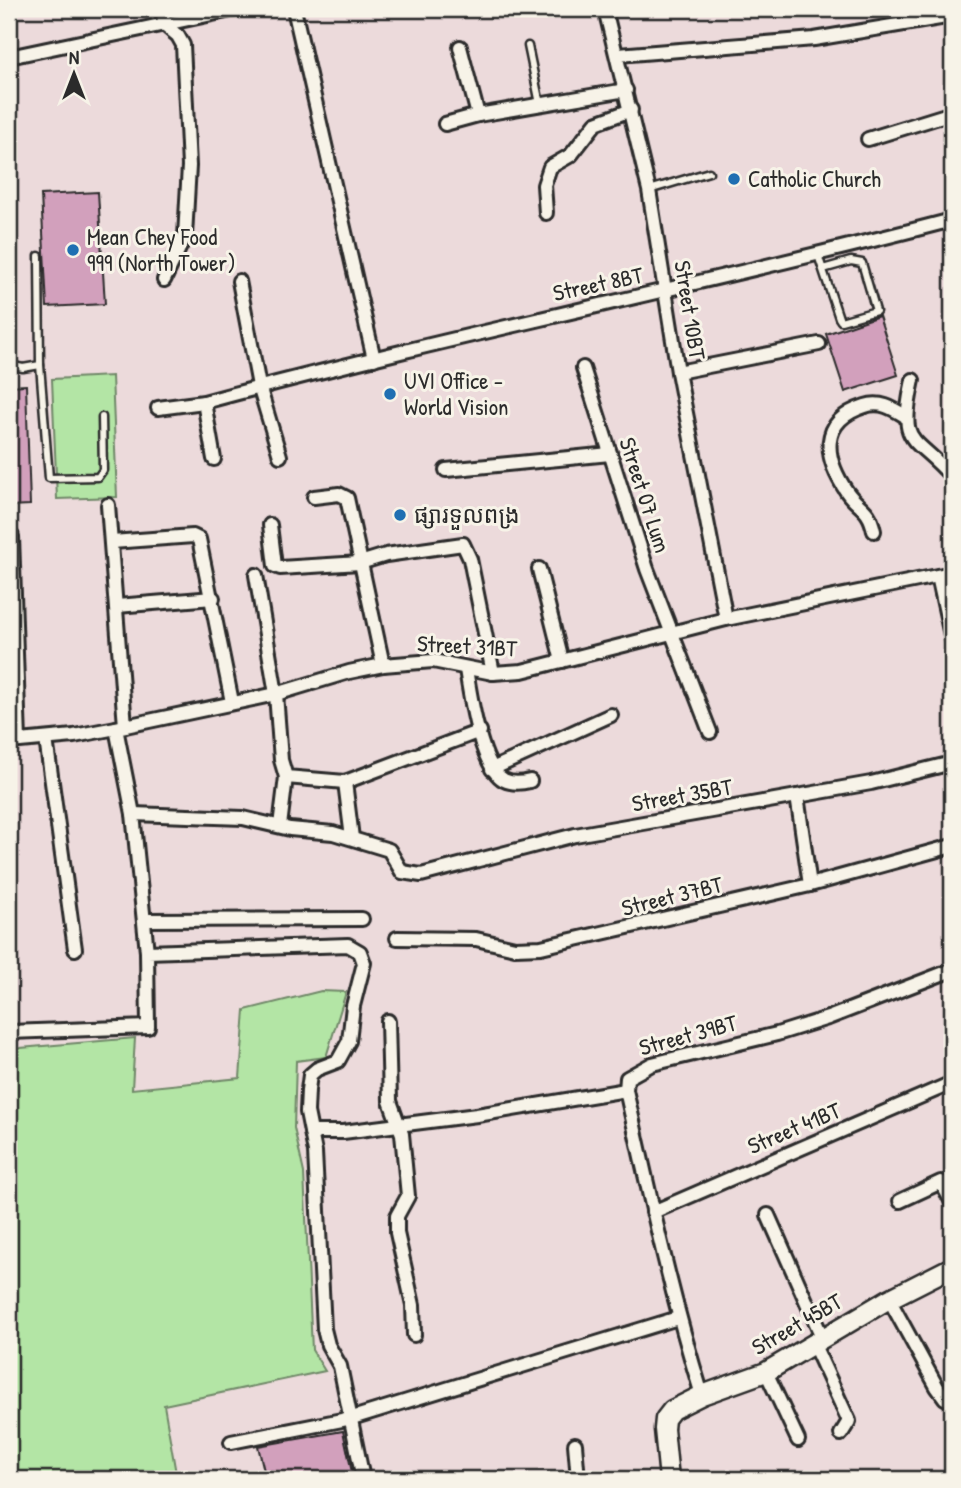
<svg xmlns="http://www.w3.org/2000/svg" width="961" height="1488" viewBox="0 0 961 1488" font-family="'Patrick Hand','Noto Sans Khmer',sans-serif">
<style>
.green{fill:#b3e5a5;stroke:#6f8868;stroke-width:2}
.building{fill:#d2a0bc;stroke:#2b2b2b;stroke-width:2}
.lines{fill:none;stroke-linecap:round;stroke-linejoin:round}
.lane-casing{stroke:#2b2b2b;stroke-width:11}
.street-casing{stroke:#2b2b2b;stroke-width:18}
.secondary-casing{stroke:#2b2b2b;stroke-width:23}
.lane{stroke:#f7f3e8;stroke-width:6}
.street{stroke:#f7f3e8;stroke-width:12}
.secondary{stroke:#f7f3e8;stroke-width:18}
.poi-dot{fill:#1f6fb2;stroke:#f7f3e8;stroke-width:2.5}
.labels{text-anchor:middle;stroke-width:6;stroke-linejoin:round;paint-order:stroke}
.poi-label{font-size:23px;fill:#2b2b2b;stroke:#f7f3e8;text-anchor:start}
.street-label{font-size:23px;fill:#2b2b2b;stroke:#f7f3e8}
</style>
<rect width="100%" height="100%" fill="#ecdadb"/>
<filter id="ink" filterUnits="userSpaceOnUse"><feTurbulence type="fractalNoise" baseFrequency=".0143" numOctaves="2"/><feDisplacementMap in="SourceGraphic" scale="14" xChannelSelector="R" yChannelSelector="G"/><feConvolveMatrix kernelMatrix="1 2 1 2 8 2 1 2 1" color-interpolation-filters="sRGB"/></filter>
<g filter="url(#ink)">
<g class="green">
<path d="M112,376L117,497L57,499L52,379Z"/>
<path d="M321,991L346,992L326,1057L296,1061L294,1128L304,1173L312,1350L325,1371L164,1405L177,1479H9V1049L135,1038L132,1089L240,1078L245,1010Z"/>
</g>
<g class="building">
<path d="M98,192L105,304L47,307L41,195Z"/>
<path d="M879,316L898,375L845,392L826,334Z"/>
<path d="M26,385L30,505L9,506V386Z"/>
<path d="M343,1431L353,1477L266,1479L258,1446Z"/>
</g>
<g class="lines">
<g class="lane-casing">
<g id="lane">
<path d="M528,46L540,104"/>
<path d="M649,190L709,172"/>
<path d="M818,255L839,318L841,321L876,311L862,263L851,261L823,269"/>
<path d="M9,365L23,368L40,365L39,256"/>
<path d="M40,365L49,478L98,477L103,470L102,417"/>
</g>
</g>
<g class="street-casing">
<g id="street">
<path d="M162,9L165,25L178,36L183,45L189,166L185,236L164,280"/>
<path d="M294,9L374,359"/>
<path d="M605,9L649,190L678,372L726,619"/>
<path d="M460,47L478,115"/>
<path d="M618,55L814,39L952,16"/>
<path d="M9,57L236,9"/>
<path d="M445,124L478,115L626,90"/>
<path d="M868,139L952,113"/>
<path d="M546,213L544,185L550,167L571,155L596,123L631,110"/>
<path d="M239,281L259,386L280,456"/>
<path d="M583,368L647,569L710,732"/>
<path d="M678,372L819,344"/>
<path d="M913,380C898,448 913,433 952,477"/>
<path d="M204,402L214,459"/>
<path d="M158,408L204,402C452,335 704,285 952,220"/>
<path d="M446,470L610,454"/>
<path d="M314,497L339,494L347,498L383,665"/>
<path d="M108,505L125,726"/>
<path d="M270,525L275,566L280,568L360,563L386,555L463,544L470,559L493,673"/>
<path d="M874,531C869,507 859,509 847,492C824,458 818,421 865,406C881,401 892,408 905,416"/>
<path d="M12,536L19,741"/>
<path d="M112,542L193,536L199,539L232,702"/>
<path d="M539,569L562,661"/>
<path d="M256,575L276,694L281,760L286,777L345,782L480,731"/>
<path d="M938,576L952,640"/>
<path d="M117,606L213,598"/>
<path d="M466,669C470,694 480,767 504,780C512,784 522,783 530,781"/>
<path d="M116,728L133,814L147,952"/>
<path d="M46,739L75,949"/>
<path d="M9,742L74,736L116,728L276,694L349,672L383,665L433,661L493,673L522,671L726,619L952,573"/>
<path d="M492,769L611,715"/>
<path d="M345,782L352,838"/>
<path d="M797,796L810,885"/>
<path d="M133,814L243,818L290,829L333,833L389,850L402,872L421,875L575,835L871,783L952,763"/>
<path d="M280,826L286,777"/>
<path d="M146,920L362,919"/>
<path d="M397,938L476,939L515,948L541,947L810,885L952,846"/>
<path d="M388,1021L390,1101L402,1134L408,1196L397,1216V1233L413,1305L414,1335"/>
<path d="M9,1032L148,1027L147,952L348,945L360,952L364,963L353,1006L349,1041L338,1061L317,1069L310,1075L308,1090L307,1112L315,1152L324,1329L328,1345L340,1366L363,1479"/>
<path d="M311,1132H343L477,1115L626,1090"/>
<path d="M900,1201L941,1182L952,1202"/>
<path d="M653,1212L952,1083"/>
<path d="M768,1215L823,1339"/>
<path d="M889,1299L937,1387L945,1398L952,1401"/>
<path d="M814,1345L849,1421L841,1434"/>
<path d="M766,1372L798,1440"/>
<path d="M702,1395C671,1295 649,1193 626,1090L627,1078L652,1064L777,1034L828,1018L952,970"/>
<path d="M231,1442L352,1418L678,1318"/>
<path d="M575,1444L578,1479"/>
</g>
</g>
<g class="secondary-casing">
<path id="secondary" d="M669,1479L664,1429L665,1419L672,1410L702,1395L766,1372L889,1299L952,1267"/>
</g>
<use href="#lane" class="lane"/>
<use href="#street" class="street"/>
<use href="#secondary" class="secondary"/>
</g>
</g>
<g class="poi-dot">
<circle cx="734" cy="179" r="7"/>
<circle cx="73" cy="250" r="7"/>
<circle cx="390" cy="394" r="7"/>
<circle cx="400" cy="515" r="7"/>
</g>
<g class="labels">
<g class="poi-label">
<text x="748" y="187">Catholic Church</text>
<text x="87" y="245">Mean Chey Food<tspan x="87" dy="26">999 (North Tower)</tspan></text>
<text x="404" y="389">UVI Office -<tspan x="404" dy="26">World Vision</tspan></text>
<text x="414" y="523">ផ្សារទួលពង្រ</text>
</g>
<g class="street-label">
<text transform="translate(598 284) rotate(-12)" y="8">Street 8BT</text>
<text transform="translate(690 310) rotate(81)" y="8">Street 10BT</text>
<text transform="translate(645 495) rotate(72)" y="8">Street 07 Lum</text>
<text transform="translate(467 646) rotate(3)" y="8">Street 31BT</text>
<text transform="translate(682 795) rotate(-10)" y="8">Street 35BT</text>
<text transform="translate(672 896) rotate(-14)" y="8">Street 37BT</text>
<text transform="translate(688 1035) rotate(-15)" y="8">Street 39BT</text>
<text transform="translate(794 1128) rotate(-23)" y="8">Street 41BT</text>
<text transform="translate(797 1324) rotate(-30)" y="8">Street 45BT</text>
</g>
</g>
<rect width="961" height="1488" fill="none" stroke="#f7f3e8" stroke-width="35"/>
<rect x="18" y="18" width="926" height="1453" fill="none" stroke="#2b2b2b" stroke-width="2.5" filter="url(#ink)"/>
<g transform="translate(74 74)" stroke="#f7f3e8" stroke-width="5" paint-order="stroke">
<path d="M0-5L12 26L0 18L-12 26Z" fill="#2b2b2b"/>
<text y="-10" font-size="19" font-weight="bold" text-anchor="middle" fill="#2b2b2b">N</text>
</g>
</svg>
